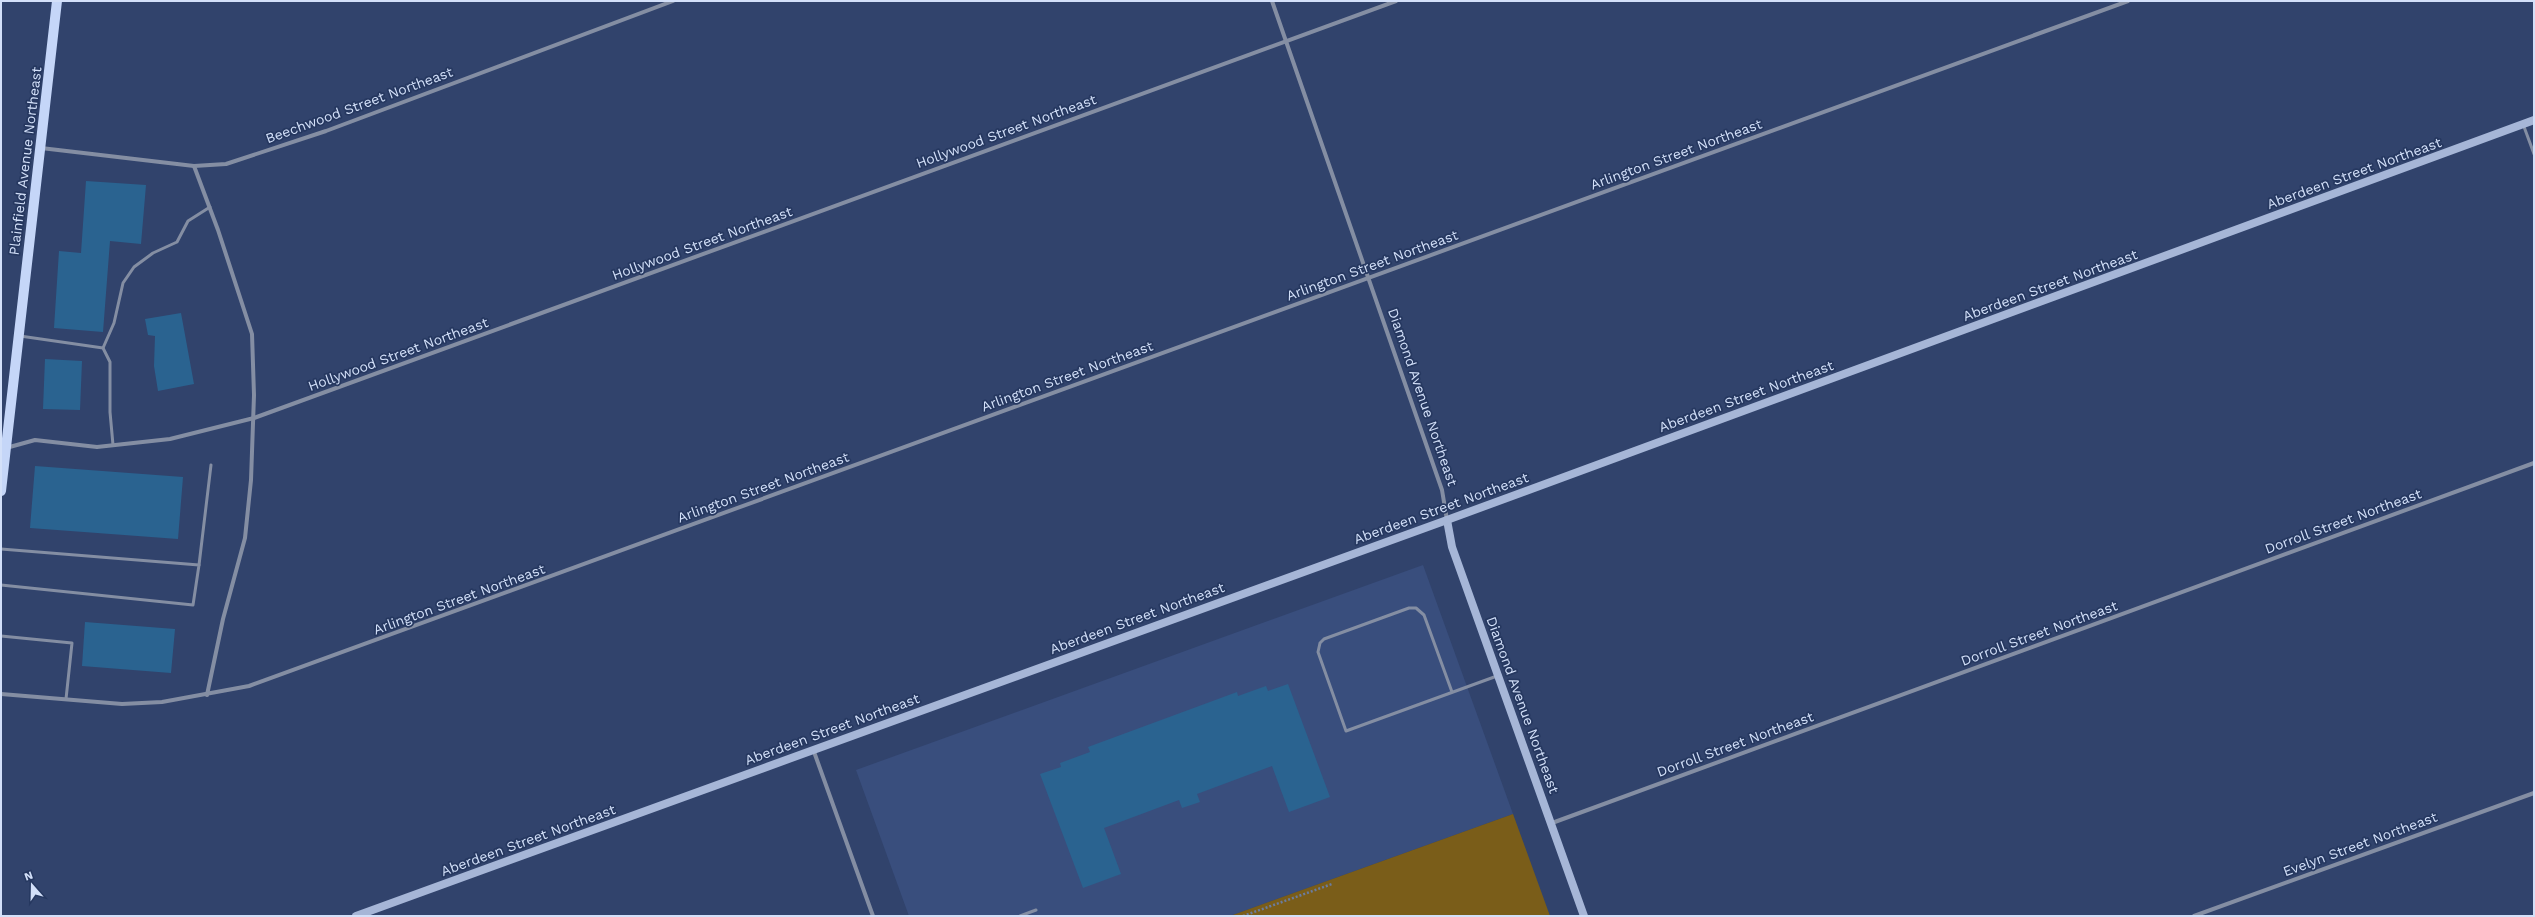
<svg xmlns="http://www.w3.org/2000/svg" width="2535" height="917" viewBox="0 0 2535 917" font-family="'Work Sans',sans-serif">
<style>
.built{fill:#394e7d}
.green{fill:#7a5d19}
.building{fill:#2a6390}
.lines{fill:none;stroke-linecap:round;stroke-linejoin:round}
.path{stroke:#6b7c9f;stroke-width:2.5;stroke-dasharray:2 2;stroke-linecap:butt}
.lane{stroke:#848ea3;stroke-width:3}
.street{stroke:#848ea3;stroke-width:4}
.secondary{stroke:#a6b6d7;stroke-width:8}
.primary{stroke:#c5d6f8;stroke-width:10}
.labels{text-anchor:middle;stroke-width:3.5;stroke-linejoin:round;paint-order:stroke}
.street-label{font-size:14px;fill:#d3e0f9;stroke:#263860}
</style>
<rect width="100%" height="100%" fill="#31436c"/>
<path class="built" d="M1423,565L1513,814L1230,916H909L856,770Z"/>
<path class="green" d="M1513,814L1550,916H1230Z"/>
<g class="building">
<path d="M86,181L146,185L141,244L110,241L103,332L54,328L59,251L81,253Z"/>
<path d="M181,313L194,384L158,391L154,366L155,336L148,335L145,319Z"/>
<path d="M45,359L82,361L80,410L43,409Z"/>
<path d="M35,466L183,477L178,539L30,528Z"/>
<path d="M85,622L175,629L171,673L82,666Z"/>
<path d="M1288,684L1330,797L1289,812L1272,766L1197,794L1200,802L1182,808L1179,800L1104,828L1121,874L1083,888L1040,774L1061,767L1060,763L1090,752L1088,747L1237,692L1238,696L1266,686L1268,691Z"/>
</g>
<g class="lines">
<path class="path" d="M1243,916L1332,884"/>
<g class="lane">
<path d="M2523,124L2534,154"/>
<path d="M20,336L103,348L110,362V412L113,445"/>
<path d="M103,348L114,323L123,283L134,267L153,253L177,242L188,221L210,207"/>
<path d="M1,549L199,565L193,605L1,585"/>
<path d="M199,565L211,465"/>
<path d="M1,636L72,643L66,699"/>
<path d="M1452,692L1424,615L1416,608H1409L1324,639L1320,643L1318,652L1346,731L1497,676"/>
<path d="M1020,916L1036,910"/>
</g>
<g class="street">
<path d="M1272,1L1442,490L1447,520"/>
<path d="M41,148L194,166L226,164L326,131L673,1"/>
<path d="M194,166L218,230L252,334L254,395L251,480L245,538L223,619L207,695"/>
<path d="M6,448L35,440L97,447L170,439L254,418L1396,1"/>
<path d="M1,694L122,704L162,702L249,686L2128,1"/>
<path d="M813,749L873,916"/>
<path d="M1552,823L2534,463"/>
<path d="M2194,916L2534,793"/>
</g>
<g class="secondary">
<path d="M1447,520L1452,547L1584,916"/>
<path d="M356,916L1447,520L2534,120"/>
</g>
<path class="primary" d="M1,491L57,1"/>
</g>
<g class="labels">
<g class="street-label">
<text transform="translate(359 105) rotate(-20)" y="5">Beechwood Street Northeast</text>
<text transform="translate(1006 131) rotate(-20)" y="5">Hollywood Street Northeast</text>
<text transform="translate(1676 154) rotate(-20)" y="5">Arlington Street Northeast</text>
<text transform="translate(25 161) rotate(-83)" y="5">Plainfield Avenue Northeast</text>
<text transform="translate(2354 173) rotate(-20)" y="5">Aberdeen Street Northeast</text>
<text transform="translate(702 243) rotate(-20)" y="5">Hollywood Street Northeast</text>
<text transform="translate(1372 265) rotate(-20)" y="5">Arlington Street Northeast</text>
<text transform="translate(2050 285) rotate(-20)" y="5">Aberdeen Street Northeast</text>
<text transform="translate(398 354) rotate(-20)" y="5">Hollywood Street Northeast</text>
<text transform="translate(1067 376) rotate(-20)" y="5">Arlington Street Northeast</text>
<text transform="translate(1746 396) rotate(-20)" y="5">Aberdeen Street Northeast</text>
<text transform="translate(1423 397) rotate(71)" y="5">Diamond Avenue Northeast</text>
<text transform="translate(763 487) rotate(-20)" y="5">Arlington Street Northeast</text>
<text transform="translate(1441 508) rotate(-20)" y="5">Aberdeen Street Northeast</text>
<text transform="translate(2343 521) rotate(-20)" y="5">Dorroll Street Northeast</text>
<text transform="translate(459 599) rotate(-20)" y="5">Arlington Street Northeast</text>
<text transform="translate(1137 618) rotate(-20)" y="5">Aberdeen Street Northeast</text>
<text transform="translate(2039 633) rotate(-20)" y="5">Dorroll Street Northeast</text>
<text transform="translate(1523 705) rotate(70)" y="5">Diamond Avenue Northeast</text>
<text transform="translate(832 729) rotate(-20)" y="5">Aberdeen Street Northeast</text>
<text transform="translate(1735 744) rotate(-20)" y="5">Dorroll Street Northeast</text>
<text transform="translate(528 840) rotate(-20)" y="5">Aberdeen Street Northeast</text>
<text transform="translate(2360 844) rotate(-20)" y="5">Evelyn Street Northeast</text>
</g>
</g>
<rect width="2535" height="917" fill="none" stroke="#d3e0f9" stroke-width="4"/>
<g transform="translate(32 885) rotate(340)" stroke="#263860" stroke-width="3" paint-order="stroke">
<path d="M0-3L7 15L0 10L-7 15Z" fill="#d3e0f9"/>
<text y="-6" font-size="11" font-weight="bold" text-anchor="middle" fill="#d3e0f9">N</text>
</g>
</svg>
